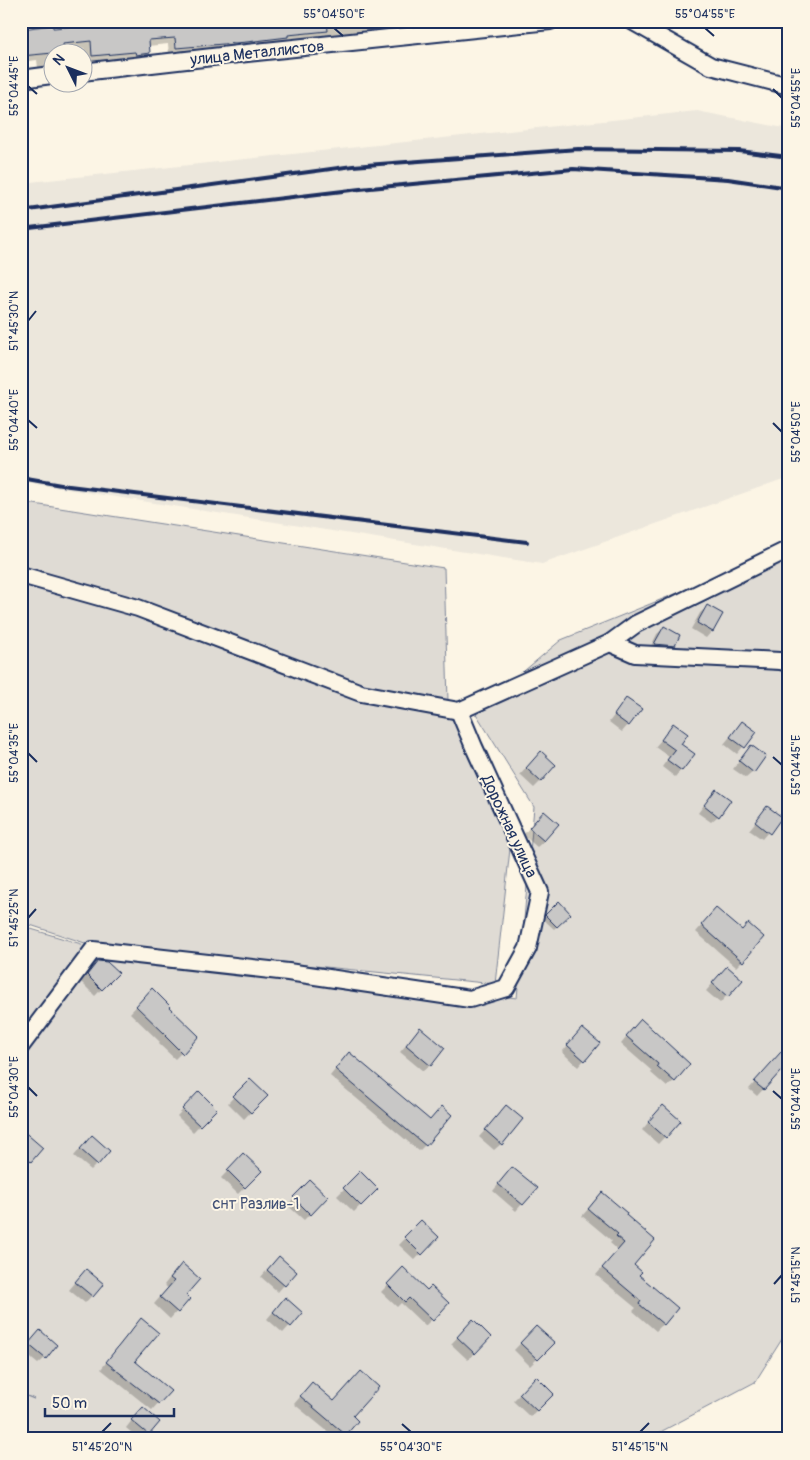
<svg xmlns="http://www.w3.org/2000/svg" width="810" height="1460" viewBox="0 0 810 1460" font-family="Pangolin,sans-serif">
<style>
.built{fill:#ece7dc}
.green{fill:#dfdbd4;stroke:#7d8599}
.shadow{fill:#0003}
.building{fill:#c8c7c6;stroke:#1b2f5e}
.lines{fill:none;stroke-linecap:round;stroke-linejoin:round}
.street-casing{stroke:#1b2f5e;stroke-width:20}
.street{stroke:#fcf5e5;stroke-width:16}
.rail{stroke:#1b2f5e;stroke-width:4}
.ticks{fill:none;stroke:#1b2f5e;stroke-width:2}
.labels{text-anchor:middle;stroke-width:4;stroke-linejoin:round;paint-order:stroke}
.street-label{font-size:16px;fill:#1b2f5e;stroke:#fcf5e5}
.park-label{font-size:16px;fill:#425176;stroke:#fcf5e5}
.neatline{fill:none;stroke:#1b2f5e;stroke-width:2}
.ticks-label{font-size:12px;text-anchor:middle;fill:#1b2f5e}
</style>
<rect width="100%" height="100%" fill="#fcf5e5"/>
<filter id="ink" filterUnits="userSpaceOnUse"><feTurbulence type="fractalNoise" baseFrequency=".02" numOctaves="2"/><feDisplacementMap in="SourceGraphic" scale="10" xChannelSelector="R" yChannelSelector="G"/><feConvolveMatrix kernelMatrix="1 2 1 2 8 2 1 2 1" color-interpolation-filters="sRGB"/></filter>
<g filter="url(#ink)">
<path class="built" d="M697,111L789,129V477L542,564L21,482V183Z"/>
<g class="green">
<path d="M21,502L444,568L448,701L510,849L495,984L85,943L21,922Z"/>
<path d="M789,548V1328L755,1382L647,1439H21V1394L34,1399L21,1393V926L88,946L517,998L534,807L475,712L561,640Z"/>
</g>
<g class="shadow">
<path d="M81,21H153V27L211,21H459L441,23L436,27L169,54L168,44L148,46L149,53L141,60L129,62L128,58L85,63L84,48L62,50L63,52H52V67L38,68L37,60L21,62V29H52L81,27Z"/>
<path d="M763,21H789V26Z"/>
<path d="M707,607L712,631L706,638L691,629L700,613Z"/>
<path d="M664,628L674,645L667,652L649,650L657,634Z"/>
<path d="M626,700L628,725L622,732L609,722Z"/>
<path d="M742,722L755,732L737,754L724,744Z"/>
<path d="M674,725L679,744L681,770L675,777L662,767L669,757L655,747Z"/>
<path d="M751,747L753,772L746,778L733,769Z"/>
<path d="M534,759L541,781L534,788L520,775Z"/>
<path d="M710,797L718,816L711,822L698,813Z"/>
<path d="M767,808L780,818L762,839L749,830Z"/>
<path d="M537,819L544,841L537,847L523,835Z"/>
<path d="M559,903L570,914L554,929L543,919Z"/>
<path d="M710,916L742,961L736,967L696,932Z"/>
<path d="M98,962L117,973L95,996L81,982Z"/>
<path d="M720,975L741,980L720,1003L706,991Z"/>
<path d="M152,990L167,1007L198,1036L175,1059L159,1044L160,1042L130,1013Z"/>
<path d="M635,1027L674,1081L667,1087L651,1073L652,1071L621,1044Z"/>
<path d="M414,1036L430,1065L423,1071L400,1052Z"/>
<path d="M576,1036L584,1060L578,1067L562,1052Z"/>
<path d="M777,1057L789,1061L757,1096L749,1089Z"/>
<path d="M343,1060L430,1121L425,1145L419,1151L330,1076Z"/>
<path d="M250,1080L266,1096L244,1119L228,1103Z"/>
<path d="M199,1093L215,1109L193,1132L177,1116Z"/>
<path d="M506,1107L501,1144L494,1150L479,1137Z"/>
<path d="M656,1113L679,1121L658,1144L642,1130Z"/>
<path d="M21,1137L30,1161L23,1167L21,1166Z"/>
<path d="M85,1143L97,1164L91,1170L74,1156Z"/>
<path d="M243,1155L260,1171L238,1194L221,1178Z"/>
<path d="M360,1173L376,1189L354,1212L337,1196Z"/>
<path d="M506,1175L522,1204L516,1211L493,1191Z"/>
<path d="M310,1182L326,1197L304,1220L287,1205Z"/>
<path d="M596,1200L626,1213L632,1265L663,1324L656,1331L633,1311L636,1308L596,1275L618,1250L610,1243L612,1241L582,1216Z"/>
<path d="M421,1222L437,1237L415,1260L399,1245Z"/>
<path d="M272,1264L284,1285L278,1292L261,1277Z"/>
<path d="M403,1269L427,1291L448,1303L425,1326L401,1303L397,1307L381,1292Z"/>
<path d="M175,1271L184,1296L188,1299L170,1319L154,1304L168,1288L164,1285Z"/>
<path d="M80,1277L102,1284L85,1303L69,1290Z"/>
<path d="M278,1306L301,1313L283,1333L267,1319Z"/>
<path d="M473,1321L490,1337L468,1360L451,1344Z"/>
<path d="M135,1326L133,1361L169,1391L152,1410L101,1369Z"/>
<path d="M536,1327L553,1343L530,1366L514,1350Z"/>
<path d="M33,1339L45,1358L38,1364L22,1351Z"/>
<path d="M536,1378L552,1394L530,1417L513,1401Z"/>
<path d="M306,1390L351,1416L345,1434L340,1439H337L294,1404Z"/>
<path d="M136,1415L158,1422L144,1439H139L126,1428Z"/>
</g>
<g class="building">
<path d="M89,21H154V25L205,21H327L328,31L288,35V37L247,42L176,48L175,38L149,40L150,53L136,55L135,52L92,56L91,41L63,44L64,52L21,56V29L53,25V28L89,25Z"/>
<path d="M707,605L723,614L713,632L697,623Z"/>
<path d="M664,626L680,635L675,646L654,644Z"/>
<path d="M626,698L642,709L629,726L614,715Z"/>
<path d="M742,721L757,732L745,748L730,737Z"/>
<path d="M673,723L688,734L681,744L695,754L682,771L667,760L675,750L661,740Z"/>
<path d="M751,745L766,756L754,773L739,761Z"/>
<path d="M541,751L556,765L541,782L526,768Z"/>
<path d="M716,789L731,800L719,817L704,805Z"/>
<path d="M767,806L782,817L770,834L755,822Z"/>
<path d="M544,811L559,824L544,841L529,828Z"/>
<path d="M559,901L571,914L557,927L545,915Z"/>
<path d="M716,908L742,930L748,923L764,937L743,962L701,925Z"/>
<path d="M98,961L107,962L119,973L102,990L87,975Z"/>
<path d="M727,966L743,980L728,997L712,983Z"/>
<path d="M152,988L170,1006L169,1007L199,1036L183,1054L165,1036L166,1035L136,1006Z"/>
<path d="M641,1019L690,1064L675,1082L657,1066L658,1064L626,1036Z"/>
<path d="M420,1027L445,1048L431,1066L406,1045Z"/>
<path d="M582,1028L600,1043L585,1061L567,1045Z"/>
<path d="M789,1043V1062L764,1090L754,1082Z"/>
<path d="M349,1052L430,1120L442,1106L452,1115L426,1146L335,1069Z"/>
<path d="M250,1079L268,1096L251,1113L233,1096Z"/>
<path d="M199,1091L217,1109L200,1126L182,1109Z"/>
<path d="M506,1105L523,1119L502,1145L485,1130Z"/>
<path d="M663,1105L681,1121L666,1138L648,1122Z"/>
<path d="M21,1129L43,1148L31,1162L21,1153Z"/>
<path d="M92,1135L110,1151L98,1165L80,1149Z"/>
<path d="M243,1153L262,1171L245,1188L227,1170Z"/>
<path d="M512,1167L538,1188L523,1205L498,1184Z"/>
<path d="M360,1171L378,1189L361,1206L343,1188Z"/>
<path d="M310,1180L328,1197L311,1215L293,1197Z"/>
<path d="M602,1192L627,1213L626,1215L655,1240L634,1265L642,1272L639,1275L678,1308L664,1325L639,1304L641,1301L602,1268L624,1243L616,1236L618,1234L588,1209Z"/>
<path d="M421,1220L439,1237L422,1255L404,1237Z"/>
<path d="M279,1256L297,1272L285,1286L267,1270Z"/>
<path d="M182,1263L200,1279L186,1295L190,1299L178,1313L160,1297L174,1281L170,1278Z"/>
<path d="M403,1267L427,1290L431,1286L449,1303L433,1321L409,1298L405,1302L387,1284Z"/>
<path d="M86,1269L104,1284L93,1297L75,1282Z"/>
<path d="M285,1297L303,1313L291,1327L273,1312Z"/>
<path d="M141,1318L159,1333L135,1361L171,1391L159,1404L106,1362Z"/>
<path d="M473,1319L491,1337L475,1354L457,1337Z"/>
<path d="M536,1326L555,1343L538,1360L520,1343Z"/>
<path d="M40,1330L57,1345L46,1359L28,1344Z"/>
<path d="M361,1371L379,1387L353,1416L358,1421L346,1435L300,1396L312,1382L334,1401Z"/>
<path d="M536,1376L554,1394L537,1411L519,1394Z"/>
<path d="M143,1407L160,1422L149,1435L131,1420Z"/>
</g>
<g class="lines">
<g class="street-casing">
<g id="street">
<path d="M632,21L711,66L789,86"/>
<path d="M82,72L247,53L550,21"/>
<path d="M21,79L52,75"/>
<path d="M21,575L138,608L361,693L459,711"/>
<path d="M610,643L636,624L789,549"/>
<path d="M21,1046L93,950L288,972L470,999L506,988L528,948L540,892L474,747L459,711L610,643L635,654L780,661L789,663"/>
</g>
</g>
<use href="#street" class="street"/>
<g class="rail">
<path d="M21,211L353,166L578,149L739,151L789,157"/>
<path d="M21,229L360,189L573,169L728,179L789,188"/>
<path d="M21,478L61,485L527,542"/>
</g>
</g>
</g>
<path class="ticks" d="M334,28L343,36M705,28L714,36M28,86L37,94M773,89L782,98M28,321L36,311M28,420L37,428M773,423L782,432M28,753L37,762M773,757L782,765M28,918L36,909M28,1087L37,1096M773,1091L782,1099M774,1284L782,1275M402,1424L411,1432M102,1432L111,1423M640,1432L649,1423"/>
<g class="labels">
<g class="street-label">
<text transform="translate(257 52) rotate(-6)" y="6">улица Металлистов</text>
<text transform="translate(510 826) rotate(65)" y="6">Дорожная улица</text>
</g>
<g class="park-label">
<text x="256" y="1209">снт Разлив-1</text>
</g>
</g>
<rect width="810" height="1460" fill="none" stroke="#fcf5e5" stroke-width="55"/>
<g transform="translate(68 68) rotate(312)"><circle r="24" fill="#fcf5e5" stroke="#a2a6af"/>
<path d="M0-4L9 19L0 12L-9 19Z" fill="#1b2f5e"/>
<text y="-8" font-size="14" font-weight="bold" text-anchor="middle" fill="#1b2f5e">N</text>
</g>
<path d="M45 1408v8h129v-8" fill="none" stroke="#1b2f5e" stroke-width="2.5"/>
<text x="52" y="1408" font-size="15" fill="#1b2f5e" stroke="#fcf5e5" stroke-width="4" paint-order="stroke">50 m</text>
<rect x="28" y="28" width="754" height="1404" class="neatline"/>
<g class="ticks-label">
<text x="334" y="18">55°04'50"E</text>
<text x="705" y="18">55°04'55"E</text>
<text transform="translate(14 86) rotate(-90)" y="4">55°04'45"E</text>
<text transform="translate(796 98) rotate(-90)" y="4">55°04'55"E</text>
<text transform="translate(14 321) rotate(-90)" y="4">51°45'30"N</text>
<text transform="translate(14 420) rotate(-90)" y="4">55°04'40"E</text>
<text transform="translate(796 432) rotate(-90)" y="4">55°04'50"E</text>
<text transform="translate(14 753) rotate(-90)" y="4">55°04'35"E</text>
<text transform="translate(796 765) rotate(-90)" y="4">55°04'45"E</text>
<text transform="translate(14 918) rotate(-90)" y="4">51°45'25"N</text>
<text transform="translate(14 1087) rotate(-90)" y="4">55°04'30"E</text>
<text transform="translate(796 1099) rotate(-90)" y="4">55°04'40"E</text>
<text transform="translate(796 1275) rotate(-90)" y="4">51°45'15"N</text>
<text x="102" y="1451">51°45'20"N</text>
<text x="411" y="1451">55°04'30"E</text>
<text x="640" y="1451">51°45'15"N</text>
</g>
</svg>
